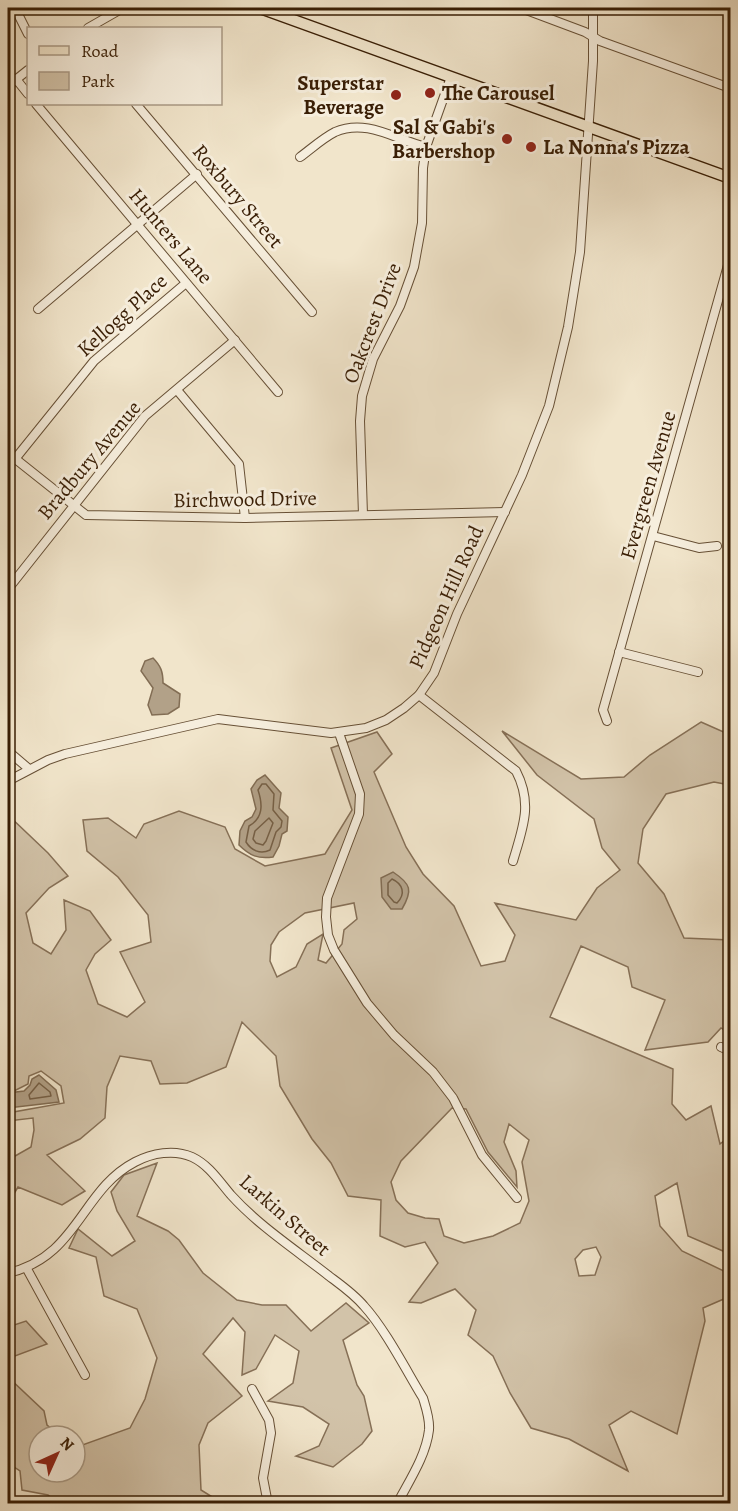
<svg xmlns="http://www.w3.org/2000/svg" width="738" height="1511" viewBox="0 0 738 1511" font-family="Alegreya,serif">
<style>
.green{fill:#d2c3a9;stroke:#867057;stroke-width:1.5;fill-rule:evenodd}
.water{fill:#b2a188;stroke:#826d54;stroke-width:1.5}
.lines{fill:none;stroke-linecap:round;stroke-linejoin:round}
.shore{stroke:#766046;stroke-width:1.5}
.minor-casing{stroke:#675036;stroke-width:10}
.major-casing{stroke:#391e05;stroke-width:13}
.minor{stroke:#f6eedd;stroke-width:8}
.major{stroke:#f1e5cb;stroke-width:10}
.poi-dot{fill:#8f2418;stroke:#f6eedd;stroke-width:2}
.labels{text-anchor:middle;stroke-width:6;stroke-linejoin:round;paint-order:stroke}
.poi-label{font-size:21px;font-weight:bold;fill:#391e05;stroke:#f6eedd;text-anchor:end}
.street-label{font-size:21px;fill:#391e05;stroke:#f6eedd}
</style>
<rect width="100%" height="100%" fill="#f1e5cb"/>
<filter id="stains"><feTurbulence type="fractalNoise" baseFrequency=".00333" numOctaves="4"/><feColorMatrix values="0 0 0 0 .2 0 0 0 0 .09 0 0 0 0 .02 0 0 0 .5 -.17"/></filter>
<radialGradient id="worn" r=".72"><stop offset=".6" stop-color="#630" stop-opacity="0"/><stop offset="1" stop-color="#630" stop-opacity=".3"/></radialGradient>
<g class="green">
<path d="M701,722L728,734L730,728V785L714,782L666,794L643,829L638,863L664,894L684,938L730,940V1034L721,1028L708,1042L645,1050L665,1000L632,987L628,967L581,946L550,1017L673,1069L672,1104L686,1120L711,1106L720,1144L730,1136V1254L688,1236L677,1183L655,1196L660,1226L682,1251L730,1274V1294L726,1298L703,1308L705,1321L677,1434L631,1411L609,1425L628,1471L569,1439L531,1428L510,1393L493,1356L468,1335L476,1310L455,1289L421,1303L409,1302L438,1263L425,1242L405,1247L380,1236L381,1200L348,1196L331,1163L312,1139L280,1086L276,1056L242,1022L226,1067L187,1083L160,1084L151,1061L120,1056L107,1087L105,1118L80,1139L47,1155L85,1191L62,1205L18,1187L8,1204V1160L31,1147L34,1130L33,1118L8,1121V1113L64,1103L61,1086L41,1071L29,1076L28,1084L8,1094V815L48,853L68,876L49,888L26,913L33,943L51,954L66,930L64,900L90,911L111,940L95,954L86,970L98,1004L127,1017L145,1002L120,952L151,942L148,915L118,877L87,851L83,820L108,818L136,838L144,824L179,811L225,827L235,849L265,866L325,854L352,810L331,748L377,732L392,754L374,772L406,847L423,874L454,906L481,966L505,961L515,935L495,903L576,920L597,888L620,870L602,848L594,819L537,775L502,731L581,779L624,777L650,755ZM354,903L357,919L344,930L342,944L326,963L318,960L323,934L307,944L296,967L277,977L270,961L271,945L279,932L305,913ZM452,1108L466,1109L488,1152L517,1187L516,1171L504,1142L509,1124L529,1140L522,1162L529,1201L520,1223L493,1236L464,1243L444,1236L439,1219L425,1218L408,1213L396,1200L391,1182L401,1161ZM596,1247L601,1257L595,1275L579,1276L575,1259L583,1250Z"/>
<path d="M157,1163L137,1216L168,1231L179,1240L203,1273L237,1300L262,1305H286L311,1331L346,1303L369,1323L343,1340L357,1385L364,1396L372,1431L362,1444L333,1467L296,1456L319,1446L329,1424L303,1407L268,1401L293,1383L299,1351L275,1335L256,1369L242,1375L245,1332L233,1318L203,1354L242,1396L208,1423L199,1445L201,1490L222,1503H57L48,1495L22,1490L20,1471L8,1463V1377L44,1411L47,1425L61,1436H39V1472H75V1446L77,1447L130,1428L145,1399L157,1358L137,1309L104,1296L96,1257L69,1248L78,1229L112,1256L135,1241L117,1211L111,1192L124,1175Z"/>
<path d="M26,1321L47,1344L12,1357L8,1376V1327Z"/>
</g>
<g class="water">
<path d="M153,658C161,666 163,672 163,683L180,694L179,707L168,714L152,715L148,705L153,688L141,671L145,661Z"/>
<path d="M265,775L281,793L279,808L288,817L287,831L282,834L279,846L273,857C258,859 250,856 239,845L240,831L245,821L252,817L256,809L251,789L257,780Z"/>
<path d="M393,872C411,884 413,890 402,909H391L382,897L381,878Z"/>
<path d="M39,1075L56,1090L59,1102L8,1108V1093L24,1091L30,1085L32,1079Z"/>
</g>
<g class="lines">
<g class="shore">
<path d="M262,784H266L274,794L273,810L282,821L281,827L276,832L270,850C260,855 251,850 246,842L249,826C263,818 263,805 258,790Z"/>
<path d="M269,818L273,823L266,841L263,845L256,843L253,839L255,831Z"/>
<path d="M392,879C403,884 406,894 397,903L394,902L388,895V883Z"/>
<path d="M39,1083L50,1092L51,1096L30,1099L29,1095Z"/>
</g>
<g class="minor-casing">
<g id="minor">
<path d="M15,8L28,34"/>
<path d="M521,8L585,32L600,41L730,88"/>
<path d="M728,8H730"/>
<path d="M88,28L123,8"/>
<path d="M16,79L28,94"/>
<path d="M8,86L28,70"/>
<path d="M36,104L278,392"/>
<path d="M136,104L312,312"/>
<path d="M300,157C311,149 323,138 335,132C367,118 396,140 426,147"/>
<path d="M38,309L197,174"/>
<path d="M177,390L239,464L245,518"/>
<path d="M8,453L86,515L245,518L505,512"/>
<path d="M15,459L94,361L186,283"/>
<path d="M363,515L360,421L362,396L373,359L400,306L414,267L422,223L423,168L426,147L451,77"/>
<path d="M653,536L699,548L717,546"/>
<path d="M8,589L145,416L235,340"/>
<path d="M619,652L698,672"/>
<path d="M419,695L516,771C533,804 523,827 513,861"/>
<path d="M607,721L603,710L730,258"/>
<path d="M339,733L360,794L359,814L327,898L326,917L328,935L334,950L367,1003L394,1035L433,1072L453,1098L482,1155L517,1198"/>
<path d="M8,751L29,769"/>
<path d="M8,781L48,760L65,754L218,719L331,733L366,728L386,720L404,708L419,695L434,673L457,614L522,475L549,406L568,327L580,252L593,61V8"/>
<path d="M721,1047L730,1051"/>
<path d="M27,1269L85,1375"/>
<path d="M8,1273C78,1257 81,1190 135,1162C152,1153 174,1149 192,1157C209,1165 219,1181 231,1195C259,1226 296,1250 329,1276C341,1285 354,1294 364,1306C385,1329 406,1370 423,1398C426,1408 430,1419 429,1430C426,1456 409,1481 397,1504"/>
<path d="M252,1389L269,1420L271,1433L263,1478L268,1504"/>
</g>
</g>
<g class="major-casing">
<path id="major" d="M260,8L730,178"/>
</g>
<use href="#minor" class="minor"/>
<use href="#major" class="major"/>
</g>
<g class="poi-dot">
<circle cx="430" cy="93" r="6"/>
<circle cx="396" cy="95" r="6"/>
<circle cx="507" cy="139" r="6"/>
<circle cx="531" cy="147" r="6"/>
</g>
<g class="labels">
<g class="poi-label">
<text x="384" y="90">Superstar<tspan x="384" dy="24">Beverage</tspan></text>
<text x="442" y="100" text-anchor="start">The Carousel</text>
<text x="495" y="134">Sal &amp; Gabi's<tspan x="495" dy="24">Barbershop</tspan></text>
<text x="543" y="154" text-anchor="start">La Nonna's Pizza</text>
</g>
<g class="street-label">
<text transform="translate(238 196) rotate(50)" y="7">Roxbury Street</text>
<text transform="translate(171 236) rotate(50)" y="7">Hunters Lane</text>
<text transform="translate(122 315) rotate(-42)" y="7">Kellogg Place</text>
<text transform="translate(372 323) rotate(-69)" y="7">Oakcrest Drive</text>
<text transform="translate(89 460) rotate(-50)" y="7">Bradbury Avenue</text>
<text transform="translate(648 485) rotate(-74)" y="7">Evergreen Avenue</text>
<text transform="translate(245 499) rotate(-1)" y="7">Birchwood Drive</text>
<text transform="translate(446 597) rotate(-66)" y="7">Pidgeon Hill Road</text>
<text transform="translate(285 1215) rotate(41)" y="7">Larkin Street</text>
</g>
</g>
<rect width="738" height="1511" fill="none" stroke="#f1e5cb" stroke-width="30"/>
<rect x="9" y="9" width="720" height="1493" fill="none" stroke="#391e05" stroke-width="3"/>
<rect x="15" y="15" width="708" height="1481" fill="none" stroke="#391e05" stroke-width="1.5"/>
<rect x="27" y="27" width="195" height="78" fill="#f6eedd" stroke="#aa9b87" stroke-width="1.5"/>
<rect x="39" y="46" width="30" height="9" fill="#f1e5cb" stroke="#aa9b87" stroke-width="1.5"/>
<text x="81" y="57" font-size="18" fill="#391e05">Road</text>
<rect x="39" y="72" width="30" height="18" fill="#d2c3a9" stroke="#aa9b87" stroke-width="1.5"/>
<text x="81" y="87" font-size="18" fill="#391e05">Park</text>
<g transform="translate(57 1454) rotate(45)"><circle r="28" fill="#f6eedd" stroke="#aa9b87" stroke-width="1.5"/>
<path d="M0-4.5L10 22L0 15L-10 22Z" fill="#8f2418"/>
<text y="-9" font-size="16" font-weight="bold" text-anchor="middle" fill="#391e05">N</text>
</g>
<rect width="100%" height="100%" filter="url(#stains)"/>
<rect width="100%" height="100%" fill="url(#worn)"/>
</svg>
